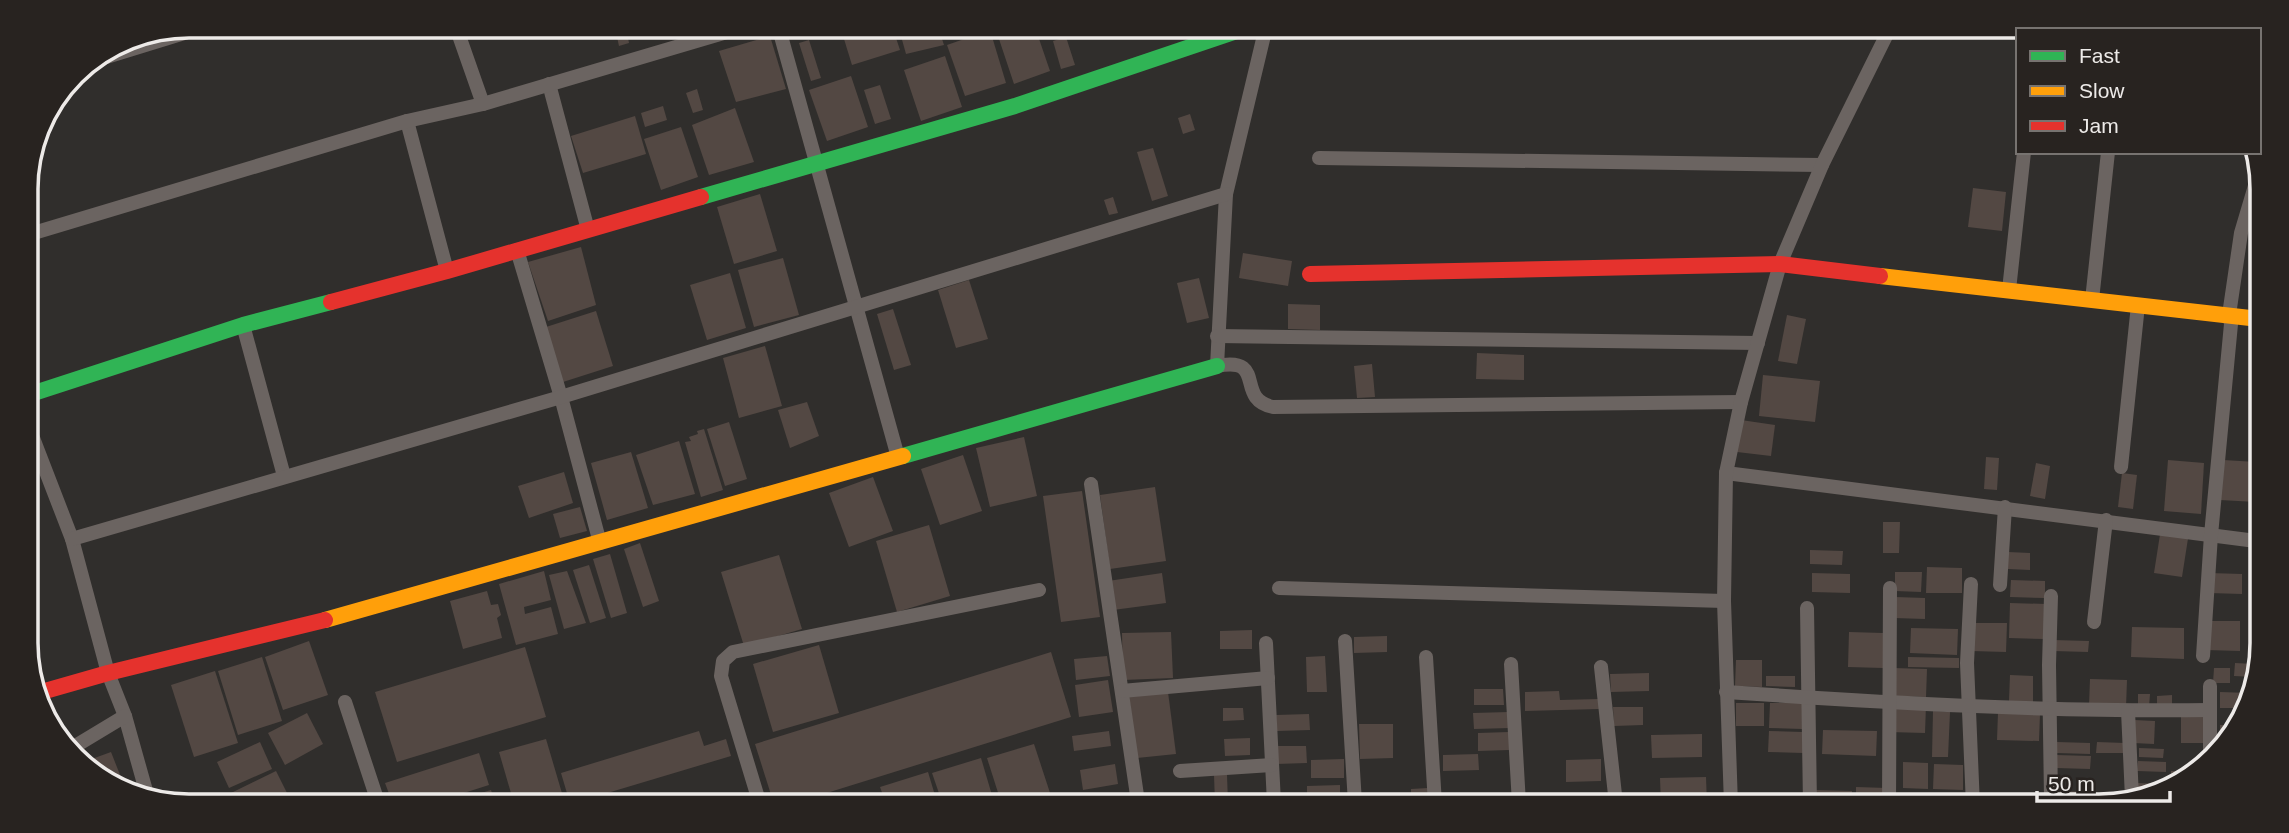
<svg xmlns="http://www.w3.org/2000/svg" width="2289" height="833" viewBox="0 0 2289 833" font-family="Arial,sans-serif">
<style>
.building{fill:#534843}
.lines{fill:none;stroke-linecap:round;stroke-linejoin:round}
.street{stroke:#6b6461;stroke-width:14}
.fast{stroke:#30b455;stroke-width:16}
.slow{stroke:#ff9f0a;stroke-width:16}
.jam{stroke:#e5322d;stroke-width:16}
.rim{fill:none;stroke:#edeae8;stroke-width:3.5}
</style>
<rect width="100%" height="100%" fill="#302e2c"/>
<g class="building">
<path d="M615,28H626L629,43L619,46Z"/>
<path d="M876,29H893L900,50L852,65L844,39Z"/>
<path d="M899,29L939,30L944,45L906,54Z"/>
<path d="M990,30L1006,83L965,96L947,45Z"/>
<path d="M1005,30H1036L1050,71L1014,84L997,33Z"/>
<path d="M770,36L786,89L736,102L719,51Z"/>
<path d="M1066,37L1075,65L1061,69L1053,41Z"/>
<path d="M809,40L821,78L811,81L799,43Z"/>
<path d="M945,56L962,107L921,121L904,70Z"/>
<path d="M851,76L868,127L827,141L809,90Z"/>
<path d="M880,85L891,119L875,124L864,90Z"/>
<path d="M697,89L703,110L693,113L686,93Z"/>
<path d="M663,106L667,120L645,127L641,113Z"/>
<path d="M735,108L754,162L709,175L692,125Z"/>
<path d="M1190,114L1195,130L1183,134L1178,118Z"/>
<path d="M635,116L646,154L583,173L571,136Z"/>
<path d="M681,127L698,177L661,190L644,139Z"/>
<path d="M1153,148L1168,196L1152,201L1137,152Z"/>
<path d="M1973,188L2006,192L2002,231L1968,227Z"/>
<path d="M760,194L777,251L734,264L717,207Z"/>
<path d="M1113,197L1118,213L1109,215L1104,200Z"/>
<path d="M581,247L596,305L548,321L528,262Z"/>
<path d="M1243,253L1292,261L1288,286L1239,278Z"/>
<path d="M783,258L799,315L754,327L738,270Z"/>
<path d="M730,273L746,328L707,340L690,285Z"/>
<path d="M1199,278L1209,318L1187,323L1177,283Z"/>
<path d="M969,280L988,339L956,348L938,290Z"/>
<path d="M1288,304L1320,305V330L1288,329Z"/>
<path d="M893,309L911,365L894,370L877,314Z"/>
<path d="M596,311L613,366L563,382L546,327Z"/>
<path d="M1787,315L1806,319L1797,364L1778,361Z"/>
<path d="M765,346L782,406L739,418L723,358Z"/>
<path d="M1477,353L1524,355V380L1476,379Z"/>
<path d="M1372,364L1375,397L1357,398L1354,366Z"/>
<path d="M1763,375L1820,381L1815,422L1759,416Z"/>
<path d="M807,402L819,436L790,448L778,410Z"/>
<path d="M1741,420L1775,425L1771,456L1737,452Z"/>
<path d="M729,422L747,479L725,486L707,429Z"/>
<path d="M704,429L723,490L701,497L685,442L691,441L689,437L698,434L697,431Z"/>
<path d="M1024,437L1037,496L990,507L976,448Z"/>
<path d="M679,441L695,494L653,505L636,455Z"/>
<path d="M631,452L648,508L607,520L591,463Z"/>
<path d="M963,455L982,511L940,525L921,469Z"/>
<path d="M1986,457L1999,458L1997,490L1984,489Z"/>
<path d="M2168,460L2204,463L2201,514L2164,511Z"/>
<path d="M2223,460L2257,462L2256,502L2220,500Z"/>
<path d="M2036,463L2050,466L2045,499L2030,496Z"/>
<path d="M564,472L573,503L529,518L518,486Z"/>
<path d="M2122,473L2137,475L2133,509L2118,507Z"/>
<path d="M873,477L893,531L849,547L829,493Z"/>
<path d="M1155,487L1166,561L1110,569L1100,495Z"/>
<path d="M1082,491L1100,617L1061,622L1043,496Z"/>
<path d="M580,507L587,531L560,538L553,514Z"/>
<path d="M1883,522H1900L1899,553H1883Z"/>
<path d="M929,525L950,596L897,612L876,541Z"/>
<path d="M2161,528L2189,532L2182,577L2154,573Z"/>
<path d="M640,543L659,601L643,607L624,549Z"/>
<path d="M1810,550L1843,551L1842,565L1810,564Z"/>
<path d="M2008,552L2030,553V570L2008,569Z"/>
<path d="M610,554L627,613L611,618L593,559Z"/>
<path d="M779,555L802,629L744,646L721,572Z"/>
<path d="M589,565L606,618L590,623L573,570Z"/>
<path d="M1927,567L1962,568V593H1926Z"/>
<path d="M544,571L551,600L524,607L525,614L551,607L558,634L516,645L499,584Z"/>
<path d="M567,571L586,623L564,629L549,575Z"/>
<path d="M1895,572H1922L1921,592L1895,591Z"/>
<path d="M1162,573L1166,603L1113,610L1108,581Z"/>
<path d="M1812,573L1850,574V593L1812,592Z"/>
<path d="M2209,573L2242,574V594L2209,593Z"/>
<path d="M2011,580L2045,581V598L2010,597Z"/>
<path d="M487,591L491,605L498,604L501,615L497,618L502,638L463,649L450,601Z"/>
<path d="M1895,597L1925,598V619L1894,618Z"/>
<path d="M2010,603L2046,604L2045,639L2009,638Z"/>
<path d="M2207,621H2240V651L2206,650Z"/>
<path d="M1972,623H2007L2006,652L1971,651Z"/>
<path d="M2132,627L2184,628V659L2131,657Z"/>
<path d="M1911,628L1958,629L1957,655L1910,653Z"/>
<path d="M1252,630V649H1220V631Z"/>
<path d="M1171,632L1173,678L1123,680L1122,633Z"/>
<path d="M1849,632L1883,633V668L1848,667Z"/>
<path d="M1387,636V652L1354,653V637Z"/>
<path d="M2053,640L2089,641L2088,652L2053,651Z"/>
<path d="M309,641L328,695L283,710L265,657Z"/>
<path d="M819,645L839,713L773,732L753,664Z"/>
<path d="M525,647L546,717L397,762L375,692Z"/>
<path d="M1051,652L1071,717L801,801H773L755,744Z"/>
<path d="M1107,656L1110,676L1076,680L1074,659Z"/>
<path d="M1325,656L1327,692H1307L1306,657Z"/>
<path d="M262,657L282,721L238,735L218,671Z"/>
<path d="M1908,657L1959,658V668L1908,667Z"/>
<path d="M1736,660H1762V687L1735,686Z"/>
<path d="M2235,663L2255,664L2254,677L2234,676Z"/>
<path d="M1893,668L1927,669L1926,697L1892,696Z"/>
<path d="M2214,668H2230V683H2213Z"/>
<path d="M215,671L238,743L194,757L171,685Z"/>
<path d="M1649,673V691L1611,692L1610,674Z"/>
<path d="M2010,675L2033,676V702L2009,701Z"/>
<path d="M1766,676H1795V687L1766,686Z"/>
<path d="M2090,679L2127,680L2126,707L2089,706Z"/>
<path d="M1108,680L1113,712L1079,717L1075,685Z"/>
<path d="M1474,689H1503L1504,705H1474Z"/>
<path d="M1559,691L1560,700L1599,699V709L1525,711V692Z"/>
<path d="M1168,692L1176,754L1137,758L1129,696Z"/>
<path d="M2220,692L2250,693V701L2245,708H2220Z"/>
<path d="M2138,694H2150L2149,707H2138Z"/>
<path d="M2172,695V709L2157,710V696Z"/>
<rect x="1736" y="703" width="28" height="23"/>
<path d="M1770,703H1802V729L1769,728Z"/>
<path d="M1890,704L1926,705L1925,733L1889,732Z"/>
<path d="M1613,707H1643V725L1614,726Z"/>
<path d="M1223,708H1243L1244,720L1223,721Z"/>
<path d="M1933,711L1950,712L1948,757H1932Z"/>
<rect x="2181" y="711" width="23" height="32"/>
<path d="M1509,712L1510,728L1474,729L1473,713Z"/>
<path d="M307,713L323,744L285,765L268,733Z"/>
<path d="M1998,713L2040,714L2039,741L1997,740Z"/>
<path d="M1309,714L1310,730L1277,731L1276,715Z"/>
<path d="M2134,720L2155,721L2154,744L2133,743Z"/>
<path d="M1359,724H1393V758L1360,759Z"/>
<path d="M2220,725H2233L2220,743Z"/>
<path d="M1823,730L1877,731L1876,756L1822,754Z"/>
<path d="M699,731L704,746L726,739L731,756L584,800H569L561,773Z"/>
<path d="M1109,731L1111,746L1074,751L1072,736Z"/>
<path d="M1769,731L1803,732V753L1768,752Z"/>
<path d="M1509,732V750L1478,751V733Z"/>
<path d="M1702,734V757L1652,758L1651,735Z"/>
<path d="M1250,738V755L1225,756L1224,739Z"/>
<path d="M546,739L564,800H513L499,752Z"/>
<path d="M260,742L272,769L229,788L217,762Z"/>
<path d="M2057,742L2090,743V754L2057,753Z"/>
<path d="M2097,742L2125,743V753H2096Z"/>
<path d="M1034,744L1053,802H1001L987,758Z"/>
<path d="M1275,746H1306L1307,763L1276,764Z"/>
<path d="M2139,748L2164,749L2163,758L2139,757Z"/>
<path d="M111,752L126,790L93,768L89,760Z"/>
<path d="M479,753L489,785L445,799H391L385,783Z"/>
<path d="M1478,754L1479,770L1443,771V755Z"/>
<path d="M2056,755L2091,756L2090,769L2056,768Z"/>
<path d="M981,758L994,802H942L932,773Z"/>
<path d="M1344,759V778H1311V760Z"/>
<path d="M1601,759V781L1566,782V760Z"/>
<path d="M2138,761L2166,762V772L2137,771Z"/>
<path d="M1903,762L1928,763V789L1903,788Z"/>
<path d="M1115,764L1118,784L1083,790L1080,770Z"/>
<path d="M1934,764L1963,765V790L1933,789Z"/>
<path d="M276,771L290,799H233L231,793Z"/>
<path d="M2171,771H2200L2171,784Z"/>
<path d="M928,772L937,802L885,801L880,787Z"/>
<path d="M1214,775H1227L1228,803H1215Z"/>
<path d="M1706,777L1707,805H1661L1660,778Z"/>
<path d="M2136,783L2168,784L2136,797Z"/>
<path d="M1340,785V801L1307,802V786Z"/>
<path d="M1856,787L1887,788L1886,805H1856Z"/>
<path d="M1428,788L1429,804H1411V789Z"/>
<path d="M491,790L494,800H461V799Z"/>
<path d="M1815,790L1852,791L1851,805H1814Z"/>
<path d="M2060,791L2095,792V806L2060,805Z"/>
<path d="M1979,793L2011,794V806H1979Z"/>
<rect x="2015" y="803" width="30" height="3"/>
</g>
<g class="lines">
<g class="street">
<path d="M456,27L483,104"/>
<path d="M779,29L898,457"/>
<path d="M1265,31L1226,194L1217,366C1268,356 1234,399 1273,407L1741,402"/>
<path d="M90,62L207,26"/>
<path d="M549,84L588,230"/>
<path d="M407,121L447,271"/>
<path d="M1319,158L1822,165"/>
<path d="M27,235L407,121L483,104L737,29"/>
<path d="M517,250L561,397L600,543"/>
<path d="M2009,290L2024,152"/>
<path d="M2092,300L2108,152"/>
<path d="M243,325L284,476"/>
<path d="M1217,336L1758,343"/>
<path d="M28,425L72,539L108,673L125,716L148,798"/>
<path d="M2121,467L2138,305"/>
<path d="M1726,473L2256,541"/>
<path d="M1091,484L1138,802"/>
<path d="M72,539L561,397L1226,194"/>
<path d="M1971,584L1967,663L1973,806"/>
<path d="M2000,585L2005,507"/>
<path d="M1279,588L1724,601"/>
<path d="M2051,596L2049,665L2051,798L2054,806"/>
<path d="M1807,608L1810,805"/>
<path d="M2094,622L2106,520"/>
<path d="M1345,641L1355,803"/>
<path d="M1266,643L1274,803"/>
<path d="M2203,656L2211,535L2231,324L2229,315L2241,233L2257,179L2258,161"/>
<path d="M1426,657L1435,804"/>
<path d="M1511,664L1519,804"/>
<path d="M1601,667L1616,804"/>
<path d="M1122,691L1268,678"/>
<path d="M1726,692C1887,703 2049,712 2210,710"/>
<path d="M345,702L377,799"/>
<path d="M2128,711L2132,798"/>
<path d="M67,751L125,716"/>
<path d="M2210,758V686"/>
<path d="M1180,771L1272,765"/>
<path d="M759,801L721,676L723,661L733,652L1039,590"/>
<path d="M1731,805L1724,601L1726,473L1741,402L1780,264L1822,165L1887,34"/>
<path d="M1889,806L1890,588"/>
</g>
<g class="fast">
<path d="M701,197L1015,106L1237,31"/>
<path d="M28,395L243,325L331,302"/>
<path d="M903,456L1217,366"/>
</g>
<g class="slow">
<path d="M1880,276L2259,319"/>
<path d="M325,620L903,456"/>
</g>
<g class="jam">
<path d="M1310,274L1780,264L1880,276"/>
<path d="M331,302L447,271L701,197"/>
<path d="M38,693L108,673L325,620"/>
</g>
</g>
<path d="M0 0H2289V833H0ZM189 38H2099A151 151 0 0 1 2250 189V643A151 151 0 0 1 2099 794H189A151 151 0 0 1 38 643V189A151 151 0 0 1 189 38Z" fill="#282320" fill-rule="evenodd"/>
<path class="rim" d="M189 38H2099A151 151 0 0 1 2250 189V643A151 151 0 0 1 2099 794H189A151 151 0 0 1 38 643V189A151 151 0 0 1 189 38Z"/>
<rect x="2016" y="28" width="245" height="126" fill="#282320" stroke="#777370" stroke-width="2"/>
<rect x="2030" y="51" width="35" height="10" fill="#30b455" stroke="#777370" stroke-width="2"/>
<text x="2079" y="63" font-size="21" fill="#edeae8">Fast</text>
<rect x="2030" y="86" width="35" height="10" fill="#ff9f0a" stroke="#777370" stroke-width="2"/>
<text x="2079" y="98" font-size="21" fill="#edeae8">Slow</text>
<rect x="2030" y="121" width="35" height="10" fill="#e5322d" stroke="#777370" stroke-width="2"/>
<text x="2079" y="133" font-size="21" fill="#edeae8">Jam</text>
<path d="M2037 791v10h133v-10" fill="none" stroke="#edeae8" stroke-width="3.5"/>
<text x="2048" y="791" font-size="21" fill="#edeae8" stroke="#282320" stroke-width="5" paint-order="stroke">50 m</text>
</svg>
